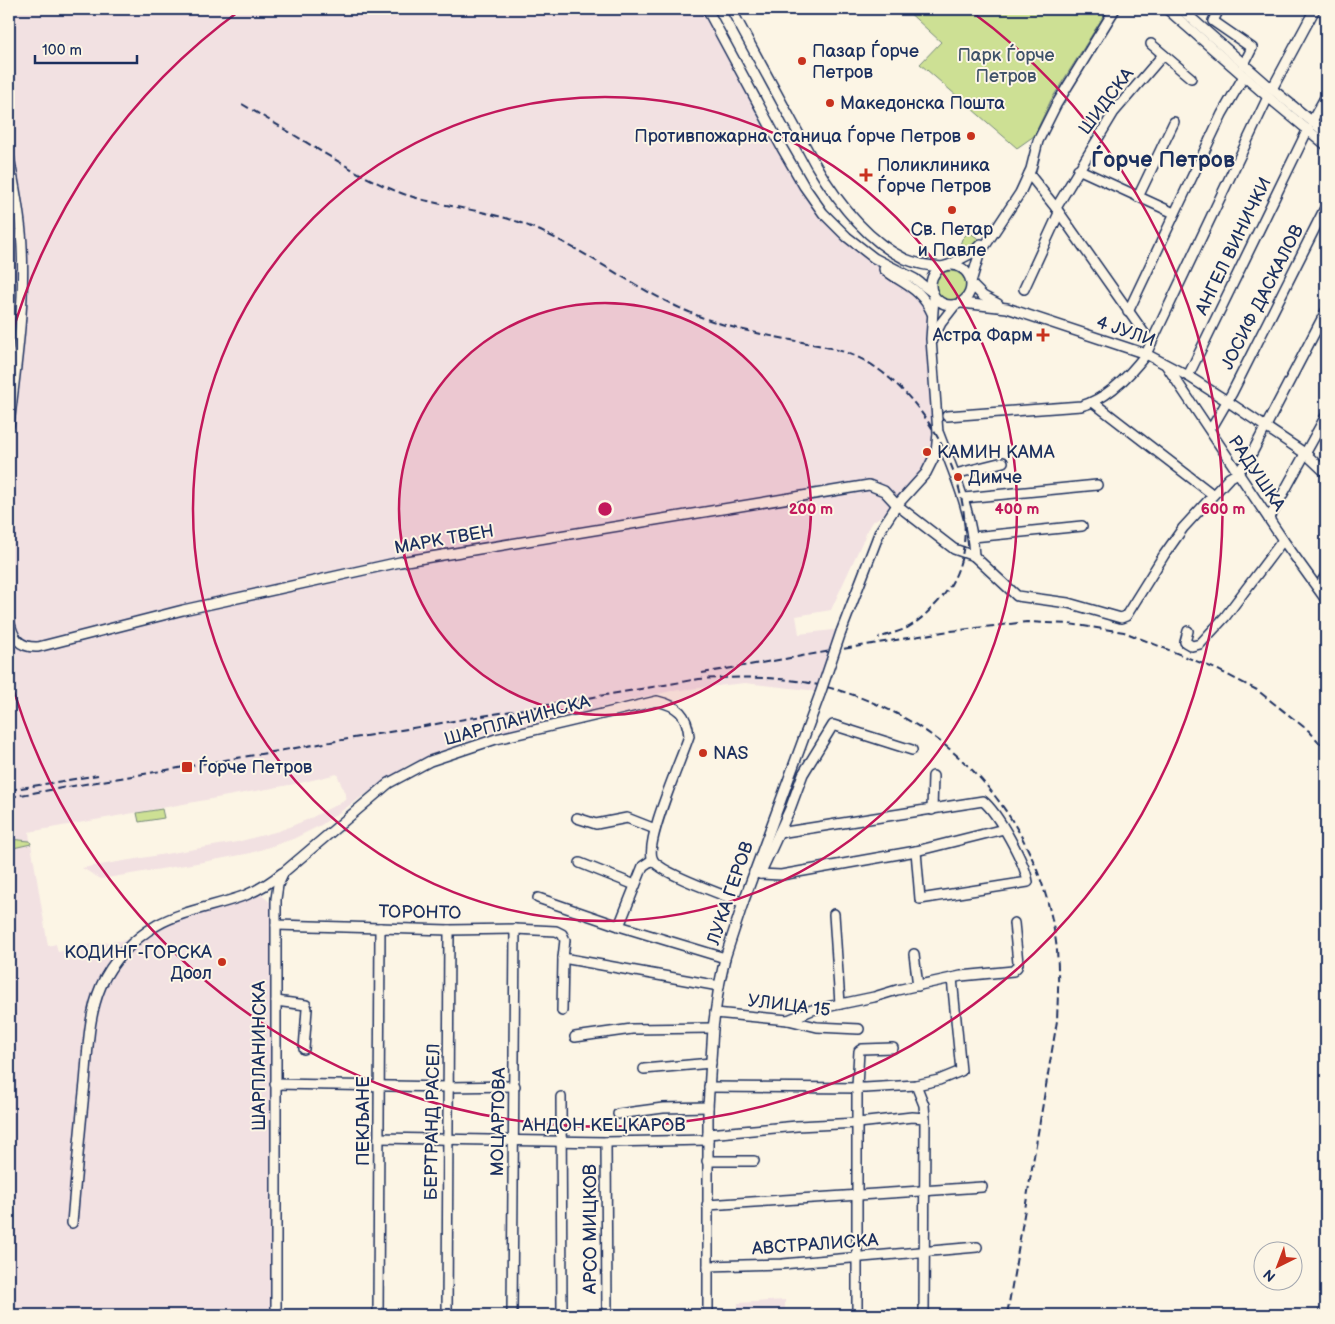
<svg xmlns="http://www.w3.org/2000/svg" width="1335" height="1324" viewBox="0 0 1335 1324" font-family="'Balsamiq Sans',sans-serif">
<style>
.built{fill:#f2e1e2}
.green{fill:#cde094;stroke:#748879}
.lines{fill:none;stroke-linecap:round;stroke-linejoin:round}
.minor-casing{stroke:#1b2f5e;stroke-width:12}
.minor{stroke:#fcf5e5;stroke-width:9}
.rail{stroke:#1b2f5e;stroke-width:2;stroke-dasharray:8 4;stroke-linecap:butt}
.minor-bridge-casing{stroke:#1b2f5e;stroke-width:12;stroke-linecap:butt}
.minor-bridge{stroke:#fcf5e5;stroke-width:9}
.ring{fill:none;stroke:#c2185b;stroke-width:2.5}
.poi-dot{fill:#c8321e;stroke:#fcf5e5;stroke-width:2}
.labels{text-anchor:middle;stroke-width:4;stroke-linejoin:round;paint-order:stroke}
.poi-label{font-size:18px;fill:#1b2f5e;stroke:#fcf5e5;text-anchor:start}
.park-label{font-size:18px;fill:#3f5269;stroke:#fcf5e5}
.street-label{font-size:18px;fill:#1b2f5e;stroke:#fcf5e5}
.district-label{font-size:22px;font-weight:bold;fill:#1b2f5e;stroke:#fcf5e5}
.centre{fill:#c2185b;stroke:#fcf5e5;stroke-width:2.5}
.ring-label{font-size:15px;text-anchor:middle;font-weight:bold;fill:#c2185b;stroke:#fcf5e5;stroke-width:4;stroke-linejoin:round;paint-order:stroke}
</style>
<rect width="100%" height="100%" fill="#fcf5e5"/>
<filter id="ink" filterUnits="userSpaceOnUse"><feTurbulence type="fractalNoise" baseFrequency=".02" numOctaves="2"/><feDisplacementMap in="SourceGraphic" scale="10" xChannelSelector="R" yChannelSelector="G"/><feConvolveMatrix kernelMatrix="1 2 1 2 8 2 1 2 1" color-interpolation-filters="sRGB"/></filter>
<g filter="url(#ink)">
<g class="built">
<path d="M9,9H707L823,213L928,304L936,453L897,505L871,523L831,610L796,616L799,634L833,630L841,632L820,694L809,690L745,683L671,691L609,705L566,718L482,736L443,750L408,765L321,825L293,839L251,853L203,862L101,879L82,868L237,842L279,831L309,819L347,799L337,774L300,783L29,832L30,841L9,839V771L13,770L12,694H9Z"/>
<path d="M31,844L48,946L56,944L58,952L86,945L126,940L145,933L156,926L259,893L276,907V1315H9V849Z"/>
<path d="M785,1300V1315H738V1303Z"/>
</g>
<g class="green">
<path d="M905,9H1108L1051,100L1034,136L1017,148L920,64L941,42Z"/>
<path d="M969,232L980,240L973,248L958,255L957,254L962,239Z"/>
<circle cx="951" cy="286" r="15"/>
<path d="M162,809L164,818L139,822L137,813Z"/>
<path d="M9,839L30,841L31,844L9,849Z"/>
</g>
<g class="lines">
<g class="minor-casing">
<g id="minor">
<path d="M707,9L782,148L804,186L823,213L847,237L874,258L915,279L933,293"/>
<path d="M731,9L815,164C836,200 866,240 905,259C917,264 929,266 942,267"/>
<path d="M1167,9L1268,97L1326,145"/>
<path d="M1181,9L1272,89L1326,133"/>
<path d="M1219,9L1213,21L1252,48L1244,64"/>
<path d="M1151,44L1191,78"/>
<path d="M1272,89L1315,9"/>
<path d="M1312,121L1326,96"/>
<path d="M9,156C14,186 21,216 22,247C25,306 16,366 9,425"/>
<path d="M1078,169L1174,213"/>
<path d="M1029,174L1056,208L1151,343"/>
<path d="M1138,197L1174,122"/>
<path d="M1056,208L1114,112L1163,55"/>
<circle cx="951" cy="285" r="20"/>
<path d="M949,265L972,253L981,244"/>
<path d="M884,269C905,286 920,287 932,313"/>
<path d="M971,282L979,255L1020,193L1031,169L1038,141L1056,105L1115,9"/>
<path d="M972,285L983,296L998,304"/>
<path d="M1024,289L1059,213"/>
<path d="M962,303L1007,308L1146,354L1188,376L1227,401L1306,454L1326,473"/>
<path d="M1128,312L1222,114L1244,76"/>
<path d="M934,337L941,323L955,305"/>
<path d="M1166,365L1283,540L1326,600"/>
<path d="M1188,376L1308,129"/>
<path d="M1094,403L1212,494"/>
<path d="M947,416L1081,406C1107,399 1130,375 1146,354L1268,97"/>
<path d="M1214,424L1232,393L1326,206"/>
<path d="M939,434C954,474 972,512 974,556"/>
<path d="M955,474L1003,462"/>
<path d="M964,498L1097,485"/>
<path d="M1269,519L1326,416"/>
<path d="M973,537L1082,526"/>
<path d="M1318,588L1326,575"/>
<path d="M9,620C13,637 18,648 38,647L183,610L400,562L869,485L884,491L897,505L954,549L974,556L1017,596L1068,603L1121,618L1126,616L1164,555L1183,528L1229,478L1238,473L1252,453L1326,311"/>
<path d="M1188,631L1185,642L1192,646L1200,644L1225,617L1283,540"/>
<path d="M841,632L880,531L897,505L926,473L936,453L938,433L931,339L934,297"/>
<path d="M932,810L933,776"/>
<path d="M577,818L596,824L627,818L655,829"/>
<path d="M779,833L983,801C998,813 1025,863 1028,882L920,899L916,851"/>
<path d="M580,863L635,885"/>
<path d="M754,872L760,874L781,875L916,851L1004,829"/>
<path d="M760,874L790,809L803,774L833,725L912,750"/>
<path d="M538,898L619,926L643,866L652,860"/>
<path d="M834,914L840,1004"/>
<path d="M276,925L449,930L515,929L556,931L562,934L565,940L563,958L562,1011"/>
<path d="M619,926L725,958"/>
<path d="M914,954L918,986"/>
<path d="M563,958L719,986"/>
<path d="M276,1001L306,1005L307,1009L304,1049"/>
<path d="M715,1013L788,1020L817,1027L859,1029"/>
<path d="M788,1020L812,1010L874,997L897,990L961,976L1013,971L1017,967L1018,963L1014,923"/>
<path d="M575,1037L632,1029L713,1028"/>
<path d="M644,1069L711,1063"/>
<path d="M275,1084L449,1087L515,1086"/>
<path d="M916,1085L924,1105L925,1118"/>
<path d="M709,1087L865,1088L916,1085L939,1080L961,1071L952,978"/>
<path d="M561,1097L562,1315"/>
<path d="M618,1114L663,1108L708,1107"/>
<path d="M708,1134L797,1126L858,1123L912,1117L925,1118L924,1315"/>
<path d="M379,1138L606,1142L708,1140"/>
<path d="M606,1142L607,1315"/>
<path d="M707,1161H754"/>
<path d="M707,1205L982,1187"/>
<path d="M72,1223C76,1176 80,1130 85,1083C88,1051 88,1016 101,986C112,961 133,939 157,925C184,910 217,906 246,895C260,889 271,882 282,873"/>
<path d="M708,1266L782,1264L977,1247"/>
<path d="M276,1315V899L278,885L284,872L389,783L430,761L496,739L657,701C678,706 687,714 689,736C682,758 643,844 653,860C661,874 725,895 743,903"/>
<path d="M378,1315L380,928"/>
<path d="M447,1315L449,930"/>
<path d="M512,1315L515,929"/>
<path d="M708,1315V1107L713,1028L719,986L725,958L743,903L820,694"/>
<path d="M857,1315V1087L859,1051L862,1049L893,1048"/>
</g>
</g>
<use href="#minor" class="minor"/>
<g class="rail">
<path d="M242,104C269,120 296,136 322,152C348,167 372,182 401,193C442,208 490,209 531,227C589,251 638,292 696,315C725,327 756,333 786,339C817,345 849,349 875,367C942,412 1003,537 935,605C927,613 918,622 907,628C898,632 887,635 878,638"/>
<path d="M702,673L943,632L1027,622L1069,624L1124,632L1216,669L1257,690L1309,731L1326,750"/>
<path d="M9,790L98,775"/>
<path d="M9,797L699,679C736,677 772,676 809,683C935,708 1031,802 1054,930C1060,960 1058,991 1057,1021L1007,1315"/>
</g>
<g class="minor-bridge-casing">
<path id="minor-bridge" d="M820,694L841,632"/>
</g>
<use href="#minor-bridge" class="minor-bridge"/>
</g>
</g>
<circle cx="605" cy="509" r="206" fill="#c2185b" fill-opacity=".12"/>
<g class="ring">
<circle cx="605" cy="509" r="206"/>
<circle cx="605" cy="509" r="412"/>
<path d="M9 344A618 618 0 0 1 242 9M968 9A618 618 0 1 1 9 674"/>
</g>
<g class="poi-dot">
<circle cx="802" cy="61" r="5"/>
<circle cx="830" cy="103" r="5"/>
<circle cx="971" cy="136" r="5"/>
<path d="M863.5 167.5h5v5h5v5h-5v5h-5v-5h-5v-5h5z"/>
<circle cx="952" cy="210" r="5"/>
<path d="M1040.5 327.5h5v5h5v5h-5v5h-5v-5h-5v-5h5z"/>
<circle cx="927" cy="452" r="5"/>
<circle cx="958" cy="477" r="5"/>
<circle cx="703" cy="753" r="5"/>
<rect x="181" y="761" width="12" height="12" rx="2.5"/>
<circle cx="222" cy="962" r="5"/>
</g>
<g class="labels">
<g class="poi-label">
<text x="812" y="57">Пазар Ѓорче<tspan x="812" dy="21">Петров</tspan></text>
<text x="840" y="109">Македонска Пошта</text>
<text x="961" y="142" text-anchor="end">Противпожарна станица Ѓорче Петров</text>
<text x="877" y="171">Поликлиника<tspan x="877" dy="21">Ѓорче Петров</tspan></text>
<text x="952" y="235" text-anchor="middle">Св. Петар<tspan x="952" dy="21">и Павле</tspan></text>
<text x="1033" y="341" text-anchor="end">Астра Фарм</text>
<text x="937" y="458">КАМИН КАМА</text>
<text x="968" y="483">Димче</text>
<text x="713" y="759">NAS</text>
<text x="198" y="773">Ѓорче Петров</text>
<text x="212" y="958" text-anchor="end">КОДИНГ-ГОРСКА<tspan x="212" dy="21">Доол</tspan></text>
</g>
<g class="park-label">
<text x="1006" y="61">Парк Ѓорче<tspan x="1006" dy="21">Петров</tspan></text>
</g>
<g class="street-label">
<text transform="translate(1106 101) rotate(-53)" y="6">ШИДСКА</text>
<text transform="translate(1233 246) rotate(-64)" y="6">АНГЕЛ ВИНИЧКИ</text>
<text transform="translate(1262 297) rotate(-63)" y="6">ЈОСИФ ДАСКАЛОВ</text>
<text transform="translate(1126 331) rotate(19)" y="6">4 ЈУЛИ</text>
<text transform="translate(1257 473) rotate(56)" y="6">РАДУШКА</text>
<text transform="translate(444 539) rotate(-10)" y="6">МАРК ТВЕН</text>
<text transform="translate(517 720) rotate(-15)" y="6">ШАРПЛАНИНСКА</text>
<text transform="translate(730 893) rotate(-71)" y="6">ЛУКА ГЕРОВ</text>
<text transform="translate(420 912) rotate(1)" y="6">ТОРОНТО</text>
<text transform="translate(789 1005) rotate(7)" y="6">УЛИЦА 15</text>
<text transform="translate(259 1056) rotate(-90)" y="6">ШАРПЛАНИНСКА</text>
<text transform="translate(363 1121) rotate(-90)" y="6">ПЕКЉАНЕ</text>
<text transform="translate(432 1122) rotate(-89)" y="6">БЕРТРАНД РАСЕЛ</text>
<text transform="translate(498 1122) rotate(-89)" y="6">МОЦАРТОВА</text>
<text x="604" y="1131">АНДОН КЕЦКАРОВ</text>
<text transform="translate(590 1229) rotate(-90)" y="6">АРСО МИЦКОВ</text>
<text transform="translate(815 1244) rotate(-4)" y="6">АВСТРАЛИСКА</text>
</g>
<g class="district-label">
<text x="1163" y="167">Ѓорче Петров</text>
</g>
</g>
<circle cx="605" cy="509" r="8" class="centre"/>
<g class="ring-label">
<text x="811" y="514">200 m</text>
<text x="1017" y="514">400 m</text>
<text x="1223" y="514">600 m</text>
</g>
<rect width="1335" height="1324" fill="none" stroke="#fcf5e5" stroke-width="30"/>
<rect x="15" y="15" width="1305" height="1294" fill="none" stroke="#1b2f5e" stroke-width="2" filter="url(#ink)"/>
<g transform="translate(1278 1266) rotate(222)"><circle r="24" fill="#fcf5e5" stroke="#a2a6af"/>
<path d="M0-4L9 19L0 12L-9 19Z" fill="#c8321e"/>
<text y="-8" font-size="14" font-weight="bold" text-anchor="middle" fill="#1b2f5e">N</text>
</g>
<path d="M35 55v8h102v-8" fill="none" stroke="#1b2f5e" stroke-width="2.5"/>
<text x="42" y="55" font-size="15" fill="#1b2f5e" stroke="#fcf5e5" stroke-width="4" paint-order="stroke">100 m</text>
</svg>
